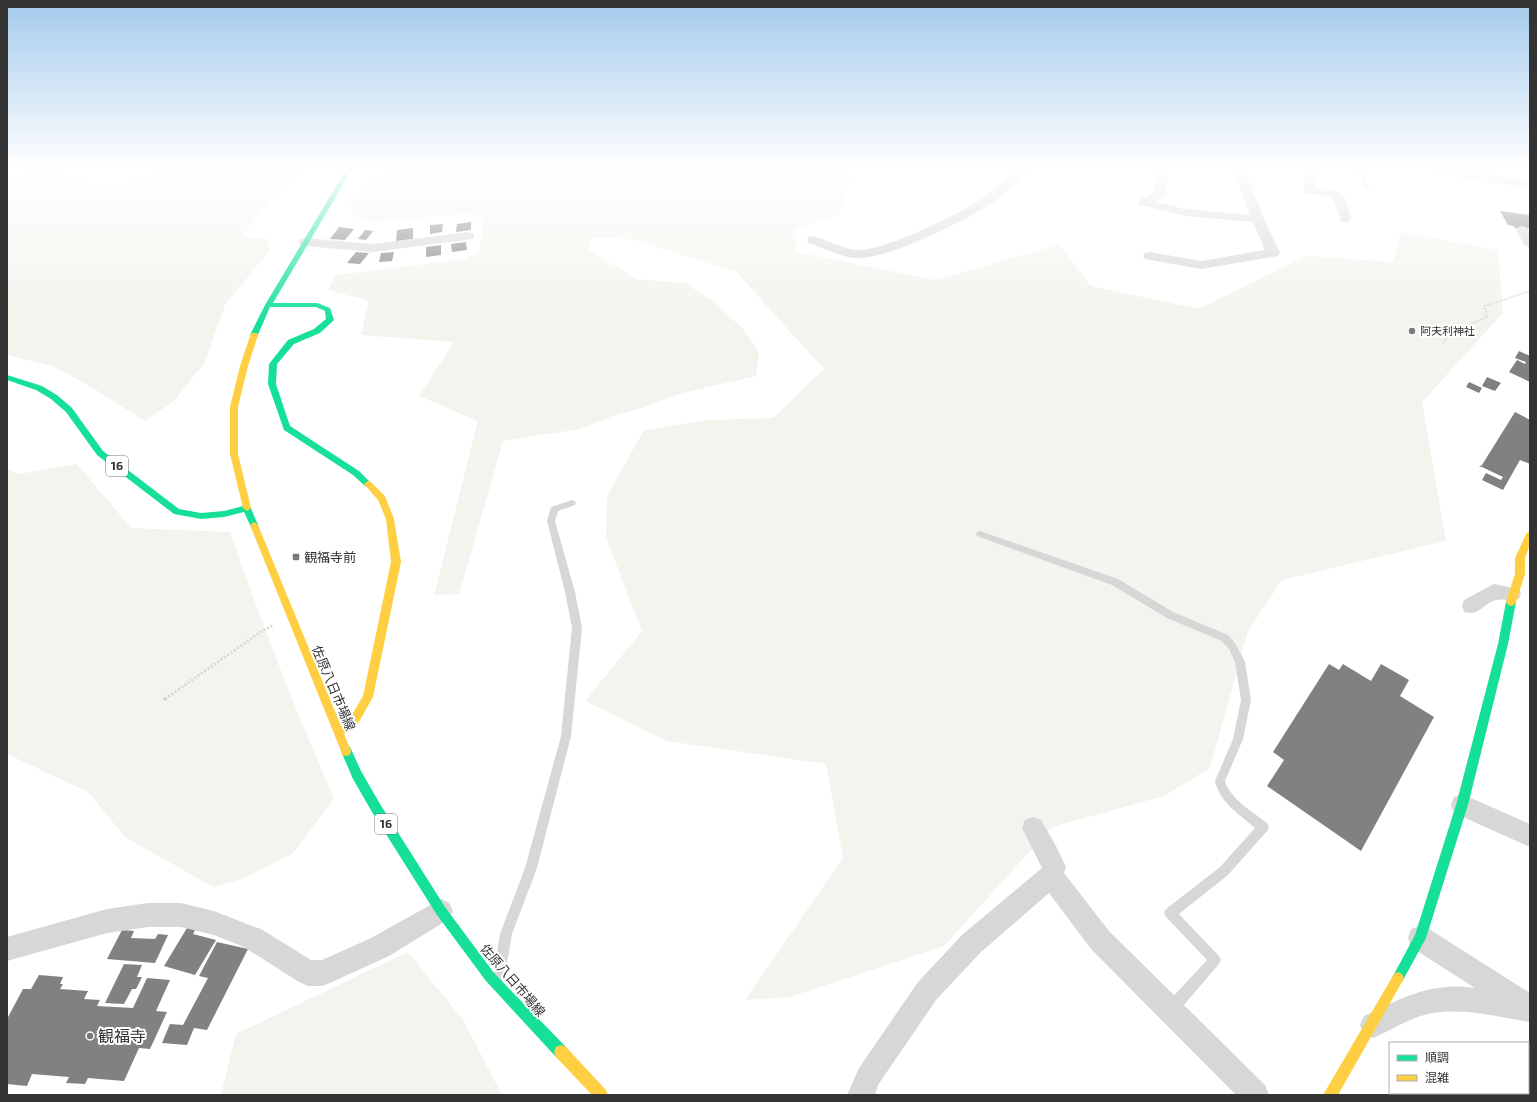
<svg xmlns="http://www.w3.org/2000/svg" width="1537" height="1102" viewBox="0 0 1537 1102" font-family="'Exo 2','Noto Sans JP',sans-serif">
<style>
.green{fill:#f1f5ed}
.building{fill:#818181}
.lines{fill:none;stroke-linecap:round;stroke-linejoin:round}
.path-far2{stroke:#d6d6d6;stroke-width:2;stroke-dasharray:1.5 1.5;stroke-linecap:butt}
.path-far1{stroke:#d6d6d6;stroke-width:2.5;stroke-dasharray:2 2;stroke-linecap:butt}
.path{stroke:#d6d6d6;stroke-width:3.5;stroke-dasharray:2.5 2.5;stroke-linecap:butt}
.lane{fill:#d7d7d7;fill-rule:evenodd}
.street{fill:#d7d7d7;fill-rule:evenodd}
.fast{fill:#16e098;fill-rule:evenodd}
.slow{fill:#ffcf43;fill-rule:evenodd}
.poi-dot{fill:#7a7a7a;stroke:#fff;stroke-width:1.5}
.labels{text-anchor:middle;stroke-width:4;stroke-linejoin:round;paint-order:stroke}
.far-poi-label{font-size:11px;fill:#333;stroke:#fff;text-anchor:start}
.shield{fill:#fff;stroke:#707070;stroke-width:1}
.shield-label{font-size:12px;font-weight:bold;fill:#333}
.poi-label{font-size:13px;fill:#333;stroke:#fff;text-anchor:start}
.street-label{font-size:13px;fill:#333;stroke:#fff}
.near-poi-label{font-size:16px;fill:#333;stroke:#fff;text-anchor:start}
</style>
<rect width="100%" height="100%" fill="#fff"/>
<g class="green">
<path d="M151,168H314L279,188L242,236L267,239L270,250L225,305L205,362L175,400L145,421L88,385L52,366L7,355V177L42,170L54,171L108,188L149,175Z"/>
<path d="M397,168H854L838,215L795,228L796,252L935,280L1059,245L1091,286L1199,309L1306,256L1393,262L1401,232L1498,250L1503,313L1422,402L1446,541L1282,580L1248,631L1210,768L1164,796L1052,827L944,946L790,997L745,1000L843,858L826,764L667,741L585,701L642,631L606,538L607,496L644,430L709,420L773,418L824,369L736,272L632,239L593,238L588,249L636,279L685,283L714,302L743,329L759,352L756,376L682,393L645,407L615,415L580,429L503,441L459,594L434,595L478,421L419,396L454,342L361,335L369,301L328,290L336,275L466,259L480,251L483,221L471,213L373,222L352,216L351,201L371,177Z"/>
<path d="M77,464L131,528L230,532C261,622 295,710 334,798L293,853L245,878L213,887L125,837L88,792L7,754V469L19,474Z"/>
<path d="M408,952L463,1020L502,1095H221L236,1034Z"/>
</g>
<g class="building">
<path d="M1500,211L1530,215V229L1527,228L1528,230L1515,228L1514,226L1508,225Z"/>
<path d="M471,222V230L456,232L457,224Z"/>
<path d="M443,224L442,232L430,234V225Z"/>
<path d="M339,227L354,229L345,240L330,239Z"/>
<path d="M413,228V239L396,241L397,230Z"/>
<path d="M365,230L373,231L366,240L358,239Z"/>
<path d="M466,242L467,250L452,252L451,244Z"/>
<path d="M441,245V255L426,257V247Z"/>
<path d="M356,252L369,253L360,264L347,263Z"/>
<path d="M394,252L392,261L379,262L381,253Z"/>
<path d="M1519,351L1530,356V382L1509,372L1517,360L1525,364L1526,362L1515,358Z"/>
<path d="M1487,377L1501,383L1495,391L1482,386Z"/>
<path d="M1469,382L1482,388L1479,393L1466,387Z"/>
<path d="M1515,412L1530,420V464L1520,460L1503,490L1482,480L1486,473L1501,480L1503,477L1482,467H1479L1482,465Z"/>
<path d="M1329,664L1339,670L1343,664L1371,681L1381,664L1409,680L1400,696L1434,717L1361,851L1267,786L1284,760L1273,752Z"/>
<path d="M187,928L195,930L193,934L216,940L195,975L164,966Z"/>
<path d="M122,930L134,931L131,938L155,939L158,934L168,935L155,963L107,959Z"/>
<path d="M217,942L248,949L207,1030L194,1028L187,1045L162,1043L170,1024L183,1025L208,978L199,976Z"/>
<path d="M124,964L142,965L137,977H142L136,989H132L124,1004L105,1003Z"/>
<path d="M39,975L63,977L60,984H63L60,989L88,991L84,999L100,1000L97,1006L133,1008L147,978L170,980L156,1011L167,1012L150,1049L139,1048L124,1081L88,1078L85,1084L66,1083L69,1077L32,1074L27,1086L7,1084V1019L23,989H31Z"/>
</g>
<g class="lines">
<path class="path-far2" d="M1443,343L1449,334L1487,317L1485,306L1530,291"/>
<path class="path-far1" d="M165,699L262,631L274,625"/>
<path class="path" d="M164,700L166,698"/>
<g class="lane">
<path d="M1355,168H1361L1370,189L1369,190L1364,189Z"/>
<path d="M572,500L575,501L576,503L575,505L558,511L555,521L575,592L582,628L571,736L537,868L512,934L505,976L503,980L499,982L495,980L493,976L500,934L525,868L561,736L572,628L565,592L547,521L551,507Z"/>
<path d="M980,531L1118,579L1173,612L1228,635L1235,643L1245,662L1251,700L1243,739L1225,781C1230,799 1253,812 1267,823L1269,827L1267,831L1228,875L1179,914L1219,956L1221,960L1219,964L1177,1013L1172,1014L1167,1013L1166,1008L1167,1003L1207,960L1166,917L1164,913L1166,909L1220,867L1255,828C1239,814 1220,803 1215,781L1233,739L1241,700L1235,662L1229,649L1222,641L1167,618L1112,585L977,536L976,534L977,532Z"/>
</g>
<g class="street">
<path d="M1019,168H1031C1025,177 1004,195 995,201C969,219 885,261 855,258C841,257 822,247 808,243L807,240L808,237L813,236C827,240 844,249 857,250C883,252 963,212 986,196C998,188 1008,177 1019,168Z"/>
<path d="M1158,168H1170C1160,181 1177,191 1155,202L1186,209L1250,215L1233,168H1244L1264,219L1280,253L1278,256L1201,269L1145,259L1143,256L1145,253L1150,252L1201,261L1265,250L1253,222L1186,216L1140,205L1138,202L1140,199L1154,193L1155,171Z"/>
<path d="M1305,168H1316V188C1343,190 1345,192 1351,219L1349,222H1341L1335,202L1329,196L1306,194L1304,191Z"/>
<path d="M1430,168H1450L1478,173L1530,180V188L1478,181L1432,170Z"/>
<path d="M1522,226L1526,227L1530,233V247L1525,246L1516,230L1518,227Z"/>
<path d="M468,232L473,233L474,236L473,239L373,252L305,246L300,245L299,242L300,239L305,238L373,244Z"/>
<path d="M1494,584L1519,589L1521,594L1519,599C1510,602 1503,598 1496,600C1483,603 1480,617 1464,612L1462,606L1464,600Z"/>
<path d="M1462,794L1530,824V847L1454,813L1451,805L1454,797Z"/>
<path d="M1033,817L1041,820L1056,846L1066,867L1064,873L1109,931L1265,1085L1269,1095H1236L1091,949L1049,893L981,952L936,1000L878,1085L875,1095H847L859,1068L918,982L963,934L1042,868L1022,828L1025,820Z"/>
<path d="M441,899L449,903L453,911L449,919L389,956L332,982L323,986H308L299,982L244,947L214,935L181,927H148L107,933L7,961V937L107,909L148,903H181L214,911L252,926L261,929L311,960H322L371,938Z"/>
<path d="M1420,926L1429,929L1530,993V1022C1492,1016 1452,1004 1415,1018C1400,1024 1387,1032 1373,1038L1364,1034L1360,1025L1364,1016C1402,998 1432,981 1475,988L1411,947L1408,938L1411,929Z"/>
</g>
<g class="fast">
<path d="M347,168H353L273,303H317L330,308L334,320L320,333L294,344L277,364L276,384L290,426L359,471L372,484L368,487L365,486L353,475L284,430L268,384L269,364L288,340L314,329L326,319L325,311L316,307H270L257,337H251L250,335L265,305Z"/>
<path d="M7,375L42,386L57,395L72,408L103,451L179,509L201,513L224,511L247,505L250,506L258,525L257,527H251L244,512L224,517L201,519L174,514L97,455L66,412L51,399L36,390L7,380Z"/>
<path d="M1511,598L1514,599L1516,602L1508,644L1468,805L1426,938L1402,982L1398,984L1394,982L1392,978L1415,935L1456,805L1498,644L1506,602L1508,599Z"/>
<path d="M346,746L350,747L361,771L380,804L445,907L494,973L566,1047L568,1052L566,1057L561,1059L556,1057L486,981L437,915L372,812L353,779L341,751L342,747Z"/>
</g>
<g class="slow">
<path d="M251,333H257L258,335L248,366L238,407V454L251,508L247,511L243,508L230,454V407L240,366Z"/>
<path d="M368,481L371,482L385,496L394,519L401,562L373,697L355,729L344,734L351,751L350,755L346,756L342,755L341,751L250,525L254,522L258,525L341,726L347,723L363,696L391,562L386,519L378,500L364,484Z"/>
<path d="M1530,531V545L1525,558V574L1516,602L1514,605L1511,606L1508,605L1506,602L1515,574V558L1526,534Z"/>
<path d="M1398,972L1402,974L1404,978L1402,982L1338,1095H1323L1394,974Z"/>
<path d="M561,1045L566,1047L606,1090L608,1095H592L556,1057L554,1052L556,1047Z"/>
</g>
</g>
<linearGradient id="sky" x2="0" y2="1"><stop stop-color="#a3caec"/><stop offset="0.52" stop-color="#fff"/><stop offset="1" stop-color="#fff" stop-opacity="0"/></linearGradient>
<rect width="1537" height="322" fill="url(#sky)"/>
<g class="poi-dot">
<circle cx="1412" cy="331" r="4"/>
<rect x="292" y="553" width="8" height="8" rx="2"/>
<circle cx="90" cy="1036" r="4"/>
</g>
<g class="labels">
<g class="far-poi-label">
<text x="1420" y="335">阿夫利神社</text>
</g>
<g class="shield">
<rect x="106" y="456" width="22" height="20" rx="3"/>
<rect x="375" y="814" width="22" height="20" rx="3"/>
</g>
<g class="shield-label">
<text x="117" y="470">16</text>
<text x="386" y="828">16</text>
</g>
<g class="poi-label">
<text x="304" y="562">観福寺前</text>
</g>
<g class="street-label">
<text transform="translate(334 688) rotate(67)" y="5">佐原八日市場線</text>
<text transform="translate(513 980) rotate(49)" y="5">佐原八日市場線</text>
</g>
<g class="near-poi-label">
<text x="98" y="1042">観福寺</text>
</g>
</g>
<rect width="1537" height="1102" fill="none" stroke="#333333" stroke-width="16"/>
<rect x="1389" y="1042" width="140" height="52" fill="#ffffff" stroke="#adadad"/>
<rect x="1397" y="1055" width="20" height="6" fill="#16e098" stroke="#adadad"/>
<text x="1425" y="1062" font-size="12" fill="#333333">順調</text>
<rect x="1397" y="1075" width="20" height="6" fill="#ffcf43" stroke="#adadad"/>
<text x="1425" y="1082" font-size="12" fill="#333333">混雑</text>
</svg>
